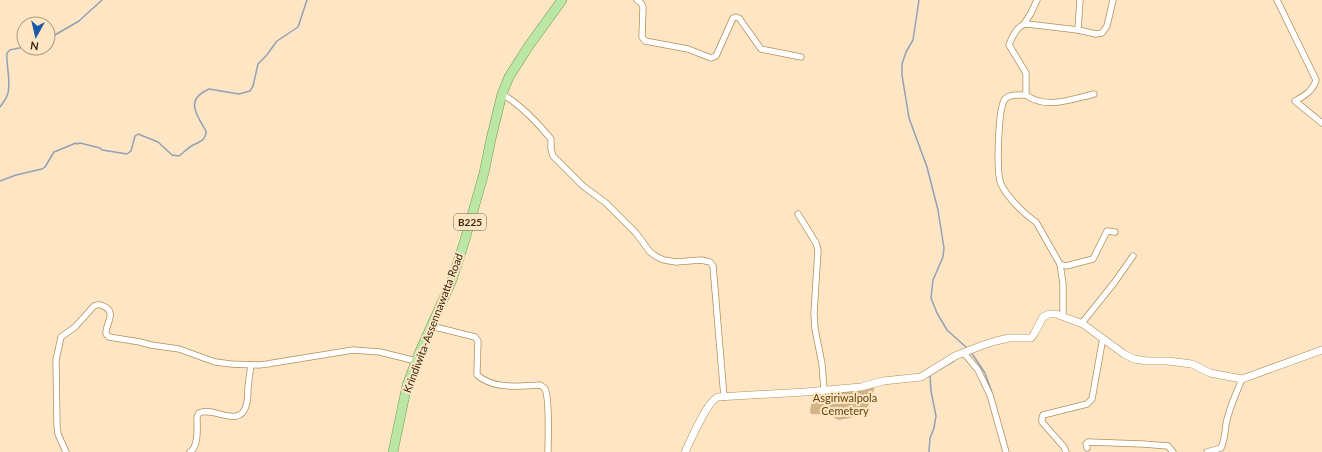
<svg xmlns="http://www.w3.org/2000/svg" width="1322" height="452" viewBox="0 0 1322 452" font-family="Lato,sans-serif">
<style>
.green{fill:#d3b487}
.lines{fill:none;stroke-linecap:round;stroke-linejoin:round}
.stream{stroke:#92a1b4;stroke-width:1.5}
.minor-casing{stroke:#b38f57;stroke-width:7}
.tertiary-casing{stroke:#b38f57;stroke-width:8}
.primary-casing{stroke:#6e994a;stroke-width:10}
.minor{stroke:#fff;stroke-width:5.5}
.tertiary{stroke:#fff;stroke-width:7}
.primary{stroke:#bae7a5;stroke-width:9}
.labels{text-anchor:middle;stroke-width:4;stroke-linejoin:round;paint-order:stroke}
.shield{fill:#fee6c4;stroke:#726046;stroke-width:1}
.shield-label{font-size:10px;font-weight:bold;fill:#362710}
.street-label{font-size:11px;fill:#362710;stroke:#fee6c4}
.park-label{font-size:11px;fill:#61430b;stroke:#fee6c4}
</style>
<rect width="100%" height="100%" fill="#fee6c4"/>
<path class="green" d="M875,386C868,412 865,416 838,420C827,412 824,415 811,414L810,411L813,393Z"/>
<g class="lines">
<g class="stream">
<path d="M919,0L913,40L906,52L902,64V75L909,118L927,167L938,210L944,248L943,257L933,280L931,298L937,313L947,330L967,348"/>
<path d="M48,39L79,21L102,0"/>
<path d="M0,107C3,103 7,98 8,93C11,81 6,65 7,53L10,50L24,47"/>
<path d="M0,181L16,175L42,169L45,167L54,152L76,143L77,144L80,143L100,148L102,150L127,154L131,151L135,136L138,134L158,142L172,155L179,156C184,152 188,148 193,145C200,142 206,140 206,131C197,115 184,100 209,89L239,94L250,91L253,86L258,64L266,56L277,41L298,27L307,0"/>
<path d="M971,352L985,373L992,393"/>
<path d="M929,452L930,438L934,428L936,416L931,391L930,375L954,361"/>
</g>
<g class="minor-casing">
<g id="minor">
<path d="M637,0L641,3L643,7L642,37L645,41L688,49L711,58L716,56L733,18L736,17L739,18L761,49L801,57"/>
<path d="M1277,0L1316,80C1313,91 1304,96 1295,101L1322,123"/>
<path d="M1024,24L1031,13L1037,0"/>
<path d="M1078,30L1080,0"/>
<path d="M502,94C521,105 537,122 551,139V149L553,156L583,186L606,203L636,233L650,252L657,257L664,260L676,262L701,260L710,262L713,266L724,397"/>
<path d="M1026,95V73L1009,45C1012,37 1018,24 1027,24L1078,30L1096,34L1102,33L1107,26L1113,0"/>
<path d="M798,214L816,243L818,250L814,313L815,329L822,364L824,390"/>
<path d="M1060,264L1066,266L1093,259L1107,231L1115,232"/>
<path d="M1063,316V284L1060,264L1036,222C1024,214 1007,197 1001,184C996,173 998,108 1005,99C1010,94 1019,95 1026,95C1046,110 1072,99 1094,94"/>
<path d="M1082,323L1114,283L1133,256"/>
<path d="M431,326L475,337L478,341L477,371V375C495,390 519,386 540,385C543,387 543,386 545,389C550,399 548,439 548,452"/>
<path d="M964,353L978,370L990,395L1006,452"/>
<path d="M1087,448L1086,444L1088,442L1143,444L1168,446L1173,452"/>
<path d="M66,452L58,434L57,426L56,360L61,337L75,327L94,306C98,304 100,304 103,306C118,312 105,324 106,334L109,337L140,342L151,345L179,349L215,362L231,364L259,365L267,364L353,350L380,352L416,361"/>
<path d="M190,452C199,446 197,428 197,417L199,413C214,406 239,429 246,406C248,400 248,393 248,387C249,379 250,372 251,365"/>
<path d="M1066,452L1064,447L1042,422V418L1043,415L1087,404L1092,399L1102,343L1104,340"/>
<path d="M1207,452L1221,448C1225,439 1225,432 1226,424C1229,408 1236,394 1242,379"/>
</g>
</g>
<g class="tertiary-casing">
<path id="tertiary" d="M685,452C691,440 707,401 718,397L805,392L861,387L883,381L921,377L955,356L983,345L996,341L1009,338H1031L1034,334L1043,317L1049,314H1056L1083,324L1124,354L1134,359L1147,361H1168L1192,364L1210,373L1242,379L1322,350"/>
</g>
<g class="primary-casing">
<path id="primary" d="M393,452L407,385L420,351L452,280L464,243L484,173L491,139L502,94L509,77L528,47L562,0"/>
</g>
<use href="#minor" class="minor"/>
<use href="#tertiary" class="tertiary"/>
<use href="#primary" class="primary"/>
</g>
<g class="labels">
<rect class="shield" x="454" y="214" width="32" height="16" rx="3"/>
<g class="shield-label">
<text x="470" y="226">B225</text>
</g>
<g class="street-label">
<text transform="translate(433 323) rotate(-69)" y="4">Krindiwita-Assennawatta Road</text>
</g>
<g class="park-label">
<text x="845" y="402">Asgiriwalpola<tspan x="845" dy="13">Cemetery</tspan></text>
</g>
</g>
<g transform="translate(36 36) rotate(188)"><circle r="19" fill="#fee6c4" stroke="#ae9a7c"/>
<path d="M0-3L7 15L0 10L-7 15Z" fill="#1858a8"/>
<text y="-6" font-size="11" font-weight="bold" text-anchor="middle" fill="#362710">N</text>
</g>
</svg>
